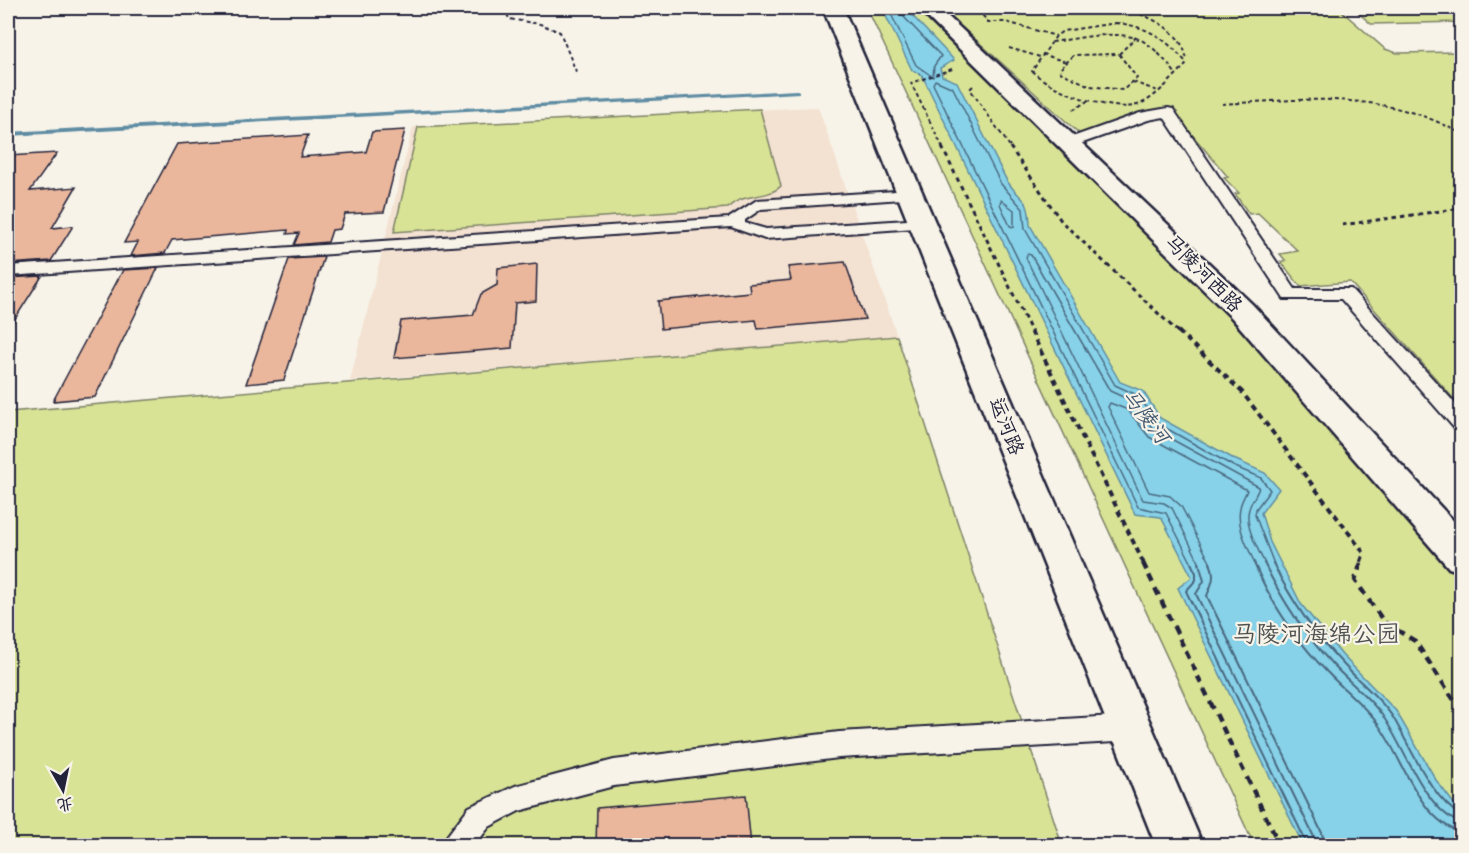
<svg xmlns="http://www.w3.org/2000/svg" width="1469" height="853" viewBox="0 0 1469 853" font-family="Kalam,'LXGW WenKai TC',sans-serif">
<style>
.built{fill:#f3e1d1}
.green{fill:#d8e395;stroke:#7d8268;stroke-width:1.5}
.water{fill:#87d2e8;stroke:#5f8ca3;stroke-width:1.5}
.lines{fill:none;stroke-linecap:round;stroke-linejoin:round}
.shore-far1{stroke:#4a6880;stroke-width:1.5}
.shore{stroke:#4a6880;stroke-width:2}
.stream{fill:#5f8ca3;fill-rule:evenodd}
.building{fill:#eab79c;stroke:#22223b;stroke-width:1.5}
.service-casing{stroke:#22223b;stroke-width:4}
.minor-casing{stroke:#22223b;stroke-width:5}
.tertiary-casing{stroke:#22223b;stroke-width:5}
.path-far3{stroke:#22223b;stroke-width:2;stroke-dasharray:4 3;stroke-linecap:butt}
.path-far2{stroke:#22223b;stroke-width:3;stroke-dasharray:4.5 4;stroke-linecap:butt}
.path-far1{stroke:#22223b;stroke-width:4;stroke-dasharray:6 4.5;stroke-linecap:butt}
.path{stroke:#22223b;stroke-width:4.5;stroke-dasharray:8 6;stroke-linecap:butt}
.service{fill:#f7f3e8;fill-rule:evenodd}
.minor{fill:#f7f3e8;fill-rule:evenodd}
.tertiary{fill:#f7f3e8;fill-rule:evenodd}
.labels{text-anchor:middle;stroke-width:4.5;stroke-linejoin:round;paint-order:stroke}
.street-label{font-size:20px;fill:#22223b;stroke:#f7f3e8}
.water-label{font-size:21px;font-style:italic;fill:#40576f;stroke:#f7f3e8}
.near-park-label{font-size:24px;fill:#505252;stroke:#f7f3e8}
</style>
<rect width="100%" height="100%" fill="#f7f3e8"/>
<filter id="ink" filterUnits="userSpaceOnUse"><feTurbulence type="fractalNoise" baseFrequency=".0167" numOctaves="2"/><feDisplacementMap in="SourceGraphic" scale="12" xChannelSelector="R" yChannelSelector="G"/><feConvolveMatrix kernelMatrix="1 2 1 2 8 2 1 2 1" color-interpolation-filters="sRGB"/></filter>
<g filter="url(#ink)">
<path class="built" d="M818,107L897,336L350,381L413,127Z"/>
<g class="green">
<path d="M867,8H915L1250,337L1461,580V845H1254Z"/>
<path d="M941,8H1338L1385,49L1397,53L1461,52V407L1350,282L1300,286L1281,262L1286,261L1280,254L1298,251L1258,213L1249,214L1235,194L1239,193L1224,178L1228,177L1173,112L1081,135Z"/>
<path d="M1353,8H1461V22L1371,24Z"/>
<path d="M760,109L781,186C767,200 742,192 728,208L394,232L418,127Z"/>
<path d="M897,336L1062,845H8V412Z"/>
</g>
<path class="water" d="M882,8H905L954,60L940,68L942,76L957,82L1007,181C1021,202 1029,195 1030,225L1120,382L1143,391L1160,418L1236,460L1265,473L1279,489L1261,513L1270,542L1301,604L1342,655L1396,711L1436,780L1461,813V845H1303L1178,588L1192,577L1161,517L1135,514L922,75L912,70Z"/>
<g class="lines">
<g class="shore-far1">
<path d="M888,8L916,65L933,77L934,66L941,56L903,16L901,8"/>
<path d="M1001,200L1014,210V227L1010,226L1000,204Z"/>
<path d="M1192,564L1166,513L1138,507L933,84L935,80L953,88L1001,184L1023,209L1025,229L1115,385L1139,396L1157,423L1233,466L1261,478L1270,490L1256,509L1255,515L1274,564"/>
<path d="M1200,564L1172,508L1164,503L1143,500L1026,258L1027,254L1031,255L1110,391L1134,402L1153,429L1259,487C1257,495 1251,501 1249,509C1244,526 1258,549 1265,564"/>
<path d="M1211,564L1181,506L1170,496L1149,492L1108,407L1110,403L1128,410L1149,437L1247,490C1245,496 1241,501 1240,508C1236,527 1248,547 1255,564"/>
</g>
<g class="shore">
<path d="M1191,563L1196,573V580L1186,591L1308,846"/>
<path d="M1199,563L1204,581L1196,594L1314,837L1316,846"/>
<path d="M1210,563C1216,575 1212,584 1207,596L1322,833L1325,846"/>
<path d="M1254,563C1271,603 1298,642 1328,673C1344,690 1363,704 1377,723C1404,758 1416,818 1462,833"/>
<path d="M1264,563C1282,600 1305,635 1333,665C1349,682 1368,696 1382,715C1405,747 1423,809 1462,824"/>
<path d="M1273,563C1291,600 1315,635 1344,665C1360,683 1381,698 1394,719C1411,748 1432,800 1462,816"/>
</g>
<path class="stream" d="M797,90L799,91V93L8,136V132Z"/>
</g>
<g class="building">
<path d="M405,130L384,212L345,214L340,229L332,230L328,242L294,245L299,233L287,234L288,230L172,240L165,253L131,256L138,242L124,243L177,144L308,135L300,157L366,152L372,132Z"/>
<path d="M57,153L30,191L76,187L52,228L73,226L51,261L8,264V156Z"/>
<path d="M324,257L284,380L246,384L289,259Z"/>
<path d="M845,262L865,319L758,329L756,320L661,329L658,301L750,292L749,284L791,280L788,267Z"/>
<path d="M537,264L536,301L515,303L512,348L394,358L401,321L473,315L481,294L497,285L498,268Z"/>
<path d="M158,268L95,397L53,401L123,270Z"/>
<path d="M42,276L8,330V278Z"/>
<path d="M746,795L751,846H596L597,808Z"/>
</g>
<g class="lines">
<g class="service-casing">
<g id="service">
<path d="M1168,108L1173,109L1295,289H1351L1462,411V431L1455,429L1341,299H1284L1164,117L1148,120L1074,146L1069,147L1062,143L1064,140L1140,113Z"/>
<path d="M911,190L919,195L916,198L761,209L745,220V223L766,229L923,219L931,224L929,227L765,239L731,227L8,276V266L729,218L757,200Z"/>
<path d="M1132,715L1141,719L1145,728L1141,737L1132,741L839,758L614,786L519,811L489,827L474,846H443L447,836L469,807L515,786L614,760L839,732Z"/>
</g>
</g>
<g class="minor-casing">
<path id="minor" d="M918,8H939L1252,304L1462,530V572L1449,568L1232,318Z"/>
</g>
<g class="tertiary-casing">
<path id="tertiary" d="M823,8H843L1203,846H1156Z"/>
</g>
<g class="path-far3">
<path d="M508,8L506,11L509,19L540,24L560,32L577,74"/>
<path d="M1120,8C1148,15 1183,29 1187,61"/>
<path d="M967,9L1067,8"/>
<path d="M978,10L988,22H1006L1056,36"/>
<path d="M1116,23C1147,26 1165,38 1185,61L1186,65C1172,78 1158,96 1140,104C1115,115 1050,90 1032,71L1056,36L1063,31Z"/>
<path d="M1052,42C1077,39 1124,27 1146,43C1158,51 1167,63 1176,74"/>
<path d="M1009,48L1040,57"/>
<path d="M1042,54L1066,62"/>
<path d="M1119,54L1137,78L1123,90L1090,86L1060,72V69L1074,55Z"/>
<path d="M1119,54L1136,37"/>
<path d="M1133,82L1158,91"/>
<path d="M973,86L970,89L1011,148"/>
<path d="M1222,104C1308,99 1384,90 1462,134"/>
<path d="M1073,110L1089,100"/>
<path d="M943,148L911,83L955,68"/>
</g>
<g class="path-far2">
<path d="M942,147L1032,333"/>
<path d="M1010,147L1062,222L1179,333"/>
<path d="M1342,225L1462,208"/>
</g>
<g class="path-far1">
<path d="M1031,331L1144,564"/>
<path d="M1178,331L1242,392L1364,553L1360,564"/>
</g>
<g class="path">
<path d="M1143,563L1280,846"/>
<path d="M1361,563L1355,580L1384,622L1415,641L1462,712"/>
</g>
<use href="#service" class="service"/>
<use href="#minor" class="minor"/>
<use href="#tertiary" class="tertiary"/>
</g>
</g>
<g class="labels">
<g class="street-label">
<text transform="translate(1204 273) rotate(45)" y="7">马陵河西路</text>
<text transform="translate(1007 426) rotate(68)" y="7">运河路</text>
</g>
<g class="water-label">
<text transform="translate(1146 416) rotate(53)" y="7">马陵河</text>
</g>
<g class="near-park-label">
<text x="1316" y="642">马陵河海绵公园</text>
</g>
</g>
<rect width="1469" height="853" fill="none" stroke="#f7f3e8" stroke-width="30"/>
<rect x="15" y="15" width="1439" height="823" fill="none" stroke="#22223b" stroke-width="2" filter="url(#ink)"/>
<g transform="translate(63 790) rotate(171)" stroke="#f7f3e8" stroke-width="4.5" paint-order="stroke">
<path d="M0-4.5L10 22L0 15L-10 22Z" fill="#22223b"/>
<text y="-9" font-size="16" font-weight="bold" text-anchor="middle" fill="#22223b">北</text>
</g>
</svg>
